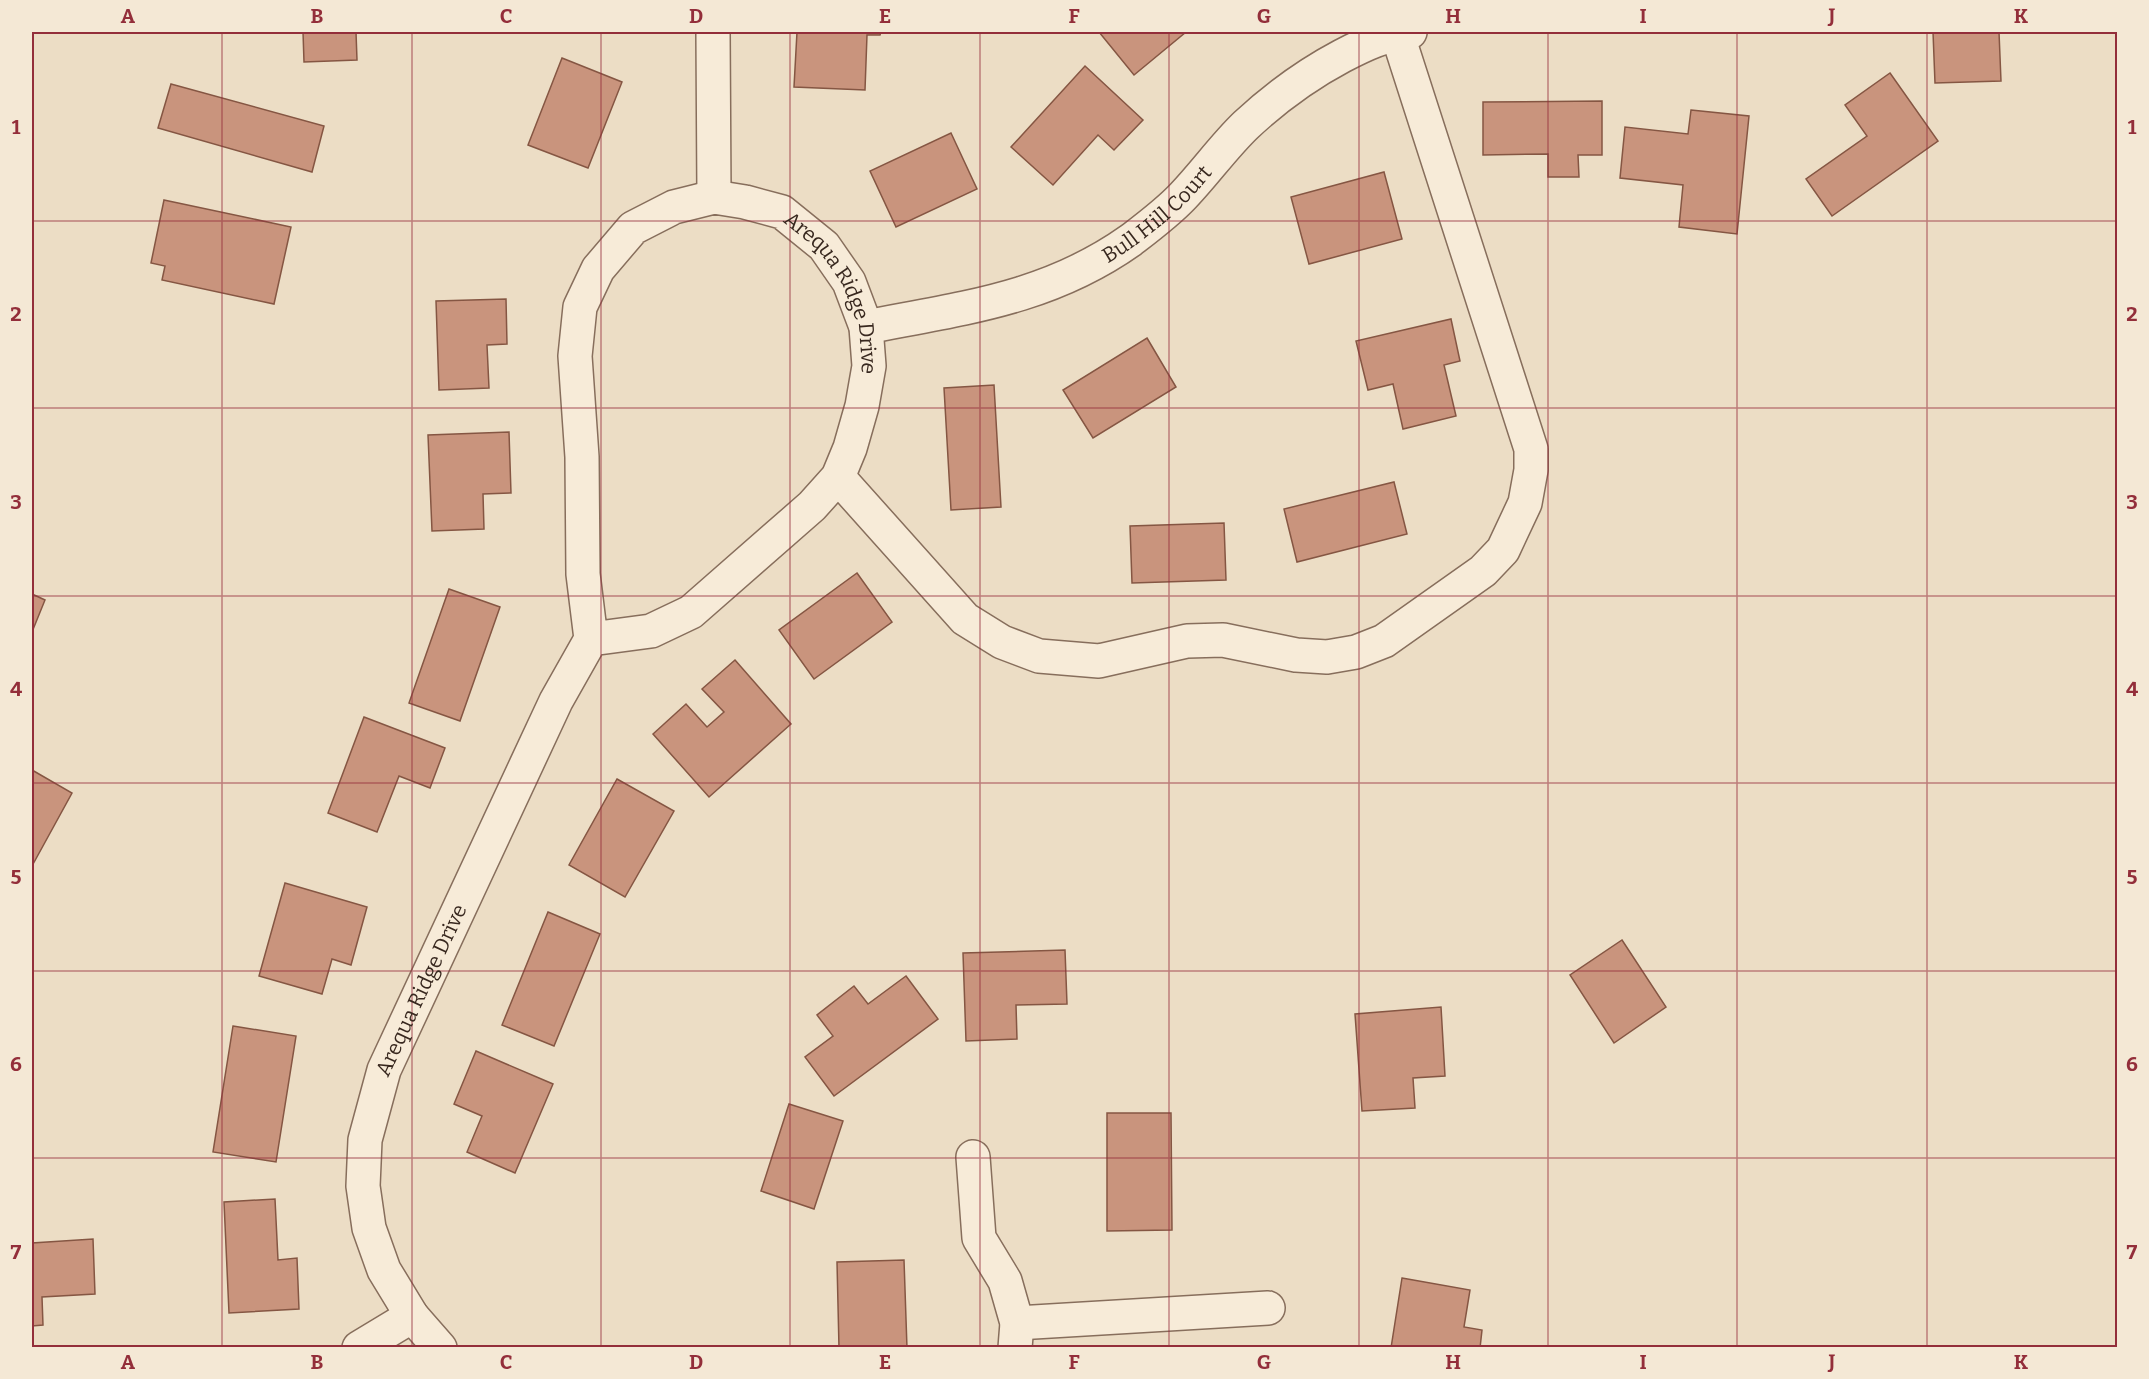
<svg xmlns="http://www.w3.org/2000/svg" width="2149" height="1379" viewBox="0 0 2149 1379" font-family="Bitter,serif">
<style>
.building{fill:#c9947d;stroke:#855643;stroke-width:1.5}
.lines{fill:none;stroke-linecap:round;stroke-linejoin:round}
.minor-casing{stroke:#876e5c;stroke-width:36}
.minor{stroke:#f7ebd8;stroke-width:33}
.grid{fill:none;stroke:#932e3a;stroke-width:1.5;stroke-opacity:0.55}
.labels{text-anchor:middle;stroke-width:4.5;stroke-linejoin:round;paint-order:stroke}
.street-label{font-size:21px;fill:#38281f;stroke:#f4e8d5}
.neatline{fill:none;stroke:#932e3a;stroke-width:2}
.grid-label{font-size:20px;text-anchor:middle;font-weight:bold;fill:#932e3a}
</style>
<rect width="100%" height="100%" fill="#ecddc5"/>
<g class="building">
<path d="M303,32H356L357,60L304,62Z"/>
<path d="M797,32H881L880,35H867L865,90L794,87Z"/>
<path d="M1099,32H1186L1134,75Z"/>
<path d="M1933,32H1999L2001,81L1935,83Z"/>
<path d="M562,58L622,82L588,168L528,145Z"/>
<path d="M1085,66L1143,120L1114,150L1098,135L1053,185L1011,147Z"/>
<path d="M1890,73L1938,141L1832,216L1806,179L1867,136L1845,105Z"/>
<path d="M171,84L324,126L312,172L158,128Z"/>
<path d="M1602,101V155H1578L1579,177H1548V154L1483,155V102Z"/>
<path d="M1691,110L1749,116L1737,234L1679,227L1683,185L1620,178L1625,127L1688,134Z"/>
<path d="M951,133L977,189L896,227L870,171Z"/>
<path d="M1384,172L1402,239L1309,264L1291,197Z"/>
<path d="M164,200L291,227L274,304L162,280L165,266L151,263Z"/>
<path d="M506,299L507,344L487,345L489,388L439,390L436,301Z"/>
<path d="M1451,319L1460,361L1444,365L1456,416L1403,429L1393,384L1368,390L1356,341Z"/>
<path d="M1147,338L1176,387L1093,438L1063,390Z"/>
<path d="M994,385L1001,507L951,510L944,388Z"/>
<path d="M509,432L511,493L483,494L484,529L432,531L428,435Z"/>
<path d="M1394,482L1407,534L1297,562L1284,509Z"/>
<path d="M1224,523L1226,580L1132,583L1130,526Z"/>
<path d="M857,573L892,622L814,679L779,630Z"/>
<path d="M449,589L500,607L460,721L409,703Z"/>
<path d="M32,594L45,600L32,632Z"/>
<path d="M735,660L791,724L709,797L653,734L686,704L707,727L724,712L702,689Z"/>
<path d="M364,717L445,748L430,788L399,776L377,832L328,813Z"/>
<path d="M32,770L72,793L32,866Z"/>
<path d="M617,779L674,811L625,897L569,865Z"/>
<path d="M285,883L367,907L351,965L332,959L322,994L259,976Z"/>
<path d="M548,912L600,934L554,1046L502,1025Z"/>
<path d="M1622,940L1666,1007L1614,1043L1570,975Z"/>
<path d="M1065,950L1067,1004L1016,1005L1017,1039L966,1041L963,953Z"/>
<path d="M906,976L938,1019L834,1096L805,1057L833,1036L817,1015L854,986L868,1004Z"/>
<path d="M1441,1007L1445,1076L1413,1078L1415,1108L1362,1111L1355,1014Z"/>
<path d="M233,1026L296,1036L276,1162L213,1152Z"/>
<path d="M476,1051L553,1084L515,1173L467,1152L482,1116L454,1104Z"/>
<path d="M789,1104L843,1121L814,1209L761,1191Z"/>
<path d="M1107,1113H1171L1172,1230L1107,1231Z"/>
<path d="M275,1199L278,1260L297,1258L299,1309L229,1313L224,1202Z"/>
<path d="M93,1239L95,1294L42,1297L43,1325L32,1326V1243Z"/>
<path d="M904,1260L907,1348H839L837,1262Z"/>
<path d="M1402,1278L1470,1290L1464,1327L1482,1330L1480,1348H1391Z"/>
</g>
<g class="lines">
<g class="minor-casing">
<g id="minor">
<path d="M713,32L714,197"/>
<path id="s1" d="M866,327C963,308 1048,299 1131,240C1148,227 1168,212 1183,196C1205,173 1224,146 1246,125C1275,98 1308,74 1342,56C1363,45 1386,34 1410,32"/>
<path d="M838,477L965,619L1002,642L1039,656L1099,661L1187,641L1223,640L1296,655L1327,657L1356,652L1384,641L1483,571L1503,550L1525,503L1531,470V449L1397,33"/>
<path d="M973,1157L979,1238L1005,1281L1017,1323L1015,1348"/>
<path d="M1017,1323L1268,1308"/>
<path d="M359,1348L412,1316"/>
<path id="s2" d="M440,1348L412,1316L384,1270L369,1228L363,1186L365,1140L384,1070L556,701L591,639L583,574L582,457L575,356L580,307L598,269L633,228L674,207L714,197L745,202L782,212L824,246L849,282L866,327L869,366L862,406L850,448L838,477L812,506L691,612L651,631L591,639"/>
</g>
</g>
<use href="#minor" class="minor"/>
</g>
<path class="grid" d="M222,32V1348M412,32V1348M601,32V1348M790,32V1348M980,32V1348M1169,32V1348M1359,32V1348M1548,32V1348M1737,32V1348M1927,32V1348M32,221H2118M32,408H2118M32,596H2118M32,783H2118M32,971H2118M32,1158H2118"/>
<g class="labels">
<g class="street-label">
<text dy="7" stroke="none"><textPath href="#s1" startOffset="318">Bull Hill Court</textPath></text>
<text dy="7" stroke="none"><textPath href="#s2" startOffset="1466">Arequa Ridge Drive</textPath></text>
<text dy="7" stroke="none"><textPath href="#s2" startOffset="390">Arequa Ridge Drive</textPath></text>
</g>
</g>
<rect width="2149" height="1379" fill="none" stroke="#f4e8d5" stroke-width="66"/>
<rect x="33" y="33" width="2083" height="1313" class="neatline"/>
<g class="grid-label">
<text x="128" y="23">A</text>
<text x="317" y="23">B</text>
<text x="506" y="23">C</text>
<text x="696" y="23">D</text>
<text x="885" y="23">E</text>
<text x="1074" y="23">F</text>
<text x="1264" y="23">G</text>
<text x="1453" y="23">H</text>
<text x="1643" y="23">I</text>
<text x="1832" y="23">J</text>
<text x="2021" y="23">K</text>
<text x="16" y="134">1</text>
<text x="2132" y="134">1</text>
<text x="16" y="321">2</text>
<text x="2132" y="321">2</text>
<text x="16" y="509">3</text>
<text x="2132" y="509">3</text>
<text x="16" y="696">4</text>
<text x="2132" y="696">4</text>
<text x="16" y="884">5</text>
<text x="2132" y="884">5</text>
<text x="16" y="1071">6</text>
<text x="2132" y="1071">6</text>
<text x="16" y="1259">7</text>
<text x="2132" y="1259">7</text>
<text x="128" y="1369">A</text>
<text x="317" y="1369">B</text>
<text x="506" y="1369">C</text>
<text x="696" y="1369">D</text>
<text x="885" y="1369">E</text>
<text x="1074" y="1369">F</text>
<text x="1264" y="1369">G</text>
<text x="1453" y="1369">H</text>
<text x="1643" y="1369">I</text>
<text x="1832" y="1369">J</text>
<text x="2021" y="1369">K</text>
</g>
</svg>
